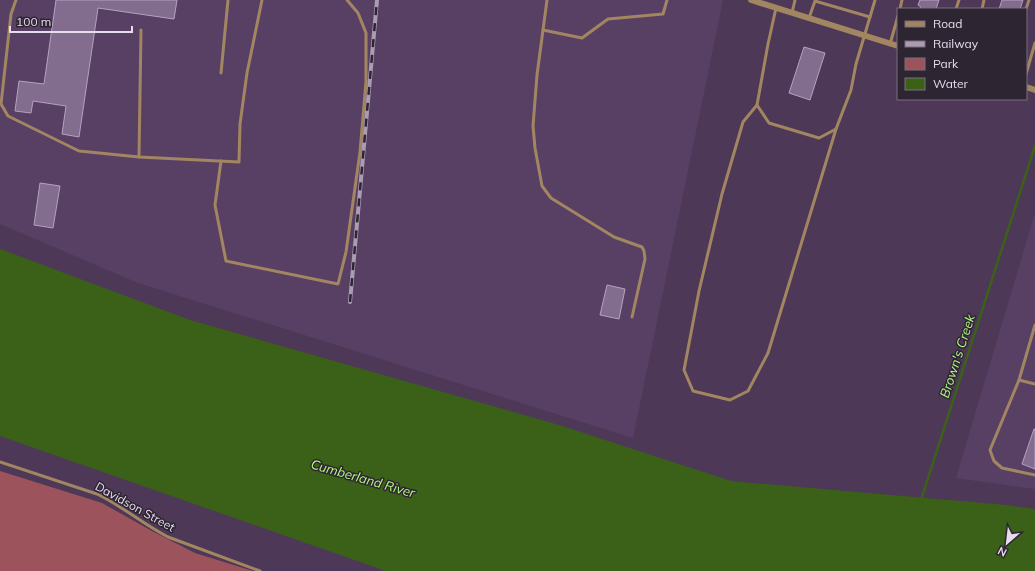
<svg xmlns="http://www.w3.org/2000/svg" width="1035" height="571" viewBox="0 0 1035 571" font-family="Mulish,sans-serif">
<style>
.built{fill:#584064}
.green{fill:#9c535c}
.water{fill:#3b6119}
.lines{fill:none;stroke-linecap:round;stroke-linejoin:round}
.stream{stroke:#3b6119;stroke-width:2.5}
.building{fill:#826d8e;stroke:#b6a0c3}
.lane{stroke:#a28561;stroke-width:3}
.street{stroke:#a28561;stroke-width:6}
.rail-casing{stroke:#ab9cb3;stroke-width:4}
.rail{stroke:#2e2533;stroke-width:2.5;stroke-dasharray:8;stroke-linecap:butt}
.labels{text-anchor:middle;stroke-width:3;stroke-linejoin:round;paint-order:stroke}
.street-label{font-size:12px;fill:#e7dbee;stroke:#2e2533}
.water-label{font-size:13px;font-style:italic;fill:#b3f880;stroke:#2e2533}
</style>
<rect width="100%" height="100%" fill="#4d3957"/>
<g class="built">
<path d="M0,0H723L633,438L138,283L0,224Z"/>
<path d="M1035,213V489L956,478Z"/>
</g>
<path class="green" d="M0,471L102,503L152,531L195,553L253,571H0Z"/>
<path class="water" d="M0,249L190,320L559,425L731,481L1006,505L1035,509V571H386L0,436Z"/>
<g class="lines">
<path class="stream" d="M921,500L1035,146"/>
</g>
<g class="building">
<path d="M56,0H177L174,19L98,8L79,137L62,134L66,106L33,101L31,113L15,111L19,81L44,84Z"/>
<path d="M920,0H939L936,9H920L921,7L918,5Z"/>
<path d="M1002,0H1023L1020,9H999Z"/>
<path d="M804,47L825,53L810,100L789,93Z"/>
<path d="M40,183L60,186L53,228L34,225Z"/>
<path d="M607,285L625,289L619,319L600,315Z"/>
<path d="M1034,429H1035V469L1022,464Z"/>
</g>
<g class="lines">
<g class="lane">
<path d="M16,0L11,14L1,104L8,116L79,151L139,157"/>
<path d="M547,0L537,75L533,126L535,148L542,186L551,198L614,237L642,247L644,251L645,259L632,317"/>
<path d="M776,8L768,44L757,105L769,123L819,138L836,129L851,90L856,64L875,0"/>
<path d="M900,9L902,0"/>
<path d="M956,9L959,0"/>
<path d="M982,9L984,0"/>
<path d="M1026,9L1029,0"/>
<path d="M792,13L795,0"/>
<path d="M809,18L815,1L870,17"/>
<path d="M141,30L139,157L239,162L240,124L247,73L262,0"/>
<path d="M543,30L582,38L608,19L663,14L667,0"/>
<path d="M890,44L898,16"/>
<path d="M221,73L228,0"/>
<path d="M1026,74L1035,43"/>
<path d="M757,105L743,122L722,194L699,291L684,370L693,391L730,400L748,391L768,353L836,129"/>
<path d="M221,161L215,205L226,261L338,284L346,252L360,152L366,82V33L358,13L347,0"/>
<path d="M1035,325L1019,380L1035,384"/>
<path d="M1019,380L990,450L994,461L1002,468L1035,475"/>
<path d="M0,462L97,494C122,506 143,524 168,537L260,571"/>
</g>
<g class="street">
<path d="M751,0L898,46"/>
<path d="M1026,87L1035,90"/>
</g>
<g class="rail-casing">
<path id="rail" d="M350,302L377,0"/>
</g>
<use href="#rail" class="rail"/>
</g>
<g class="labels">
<g class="street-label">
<text transform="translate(135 507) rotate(29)" y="4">Davidson Street</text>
</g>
<g class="water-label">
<text transform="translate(957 356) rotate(-72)" y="5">Brown's Creek</text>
<text transform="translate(363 478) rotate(16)" y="5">Cumberland River</text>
</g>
</g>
<rect x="897" y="8" width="130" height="92" fill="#2e2533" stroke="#786e7e"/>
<rect x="905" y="21" width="20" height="6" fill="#a28561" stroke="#786e7e"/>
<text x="933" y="28" font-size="12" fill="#e7dbee">Road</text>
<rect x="905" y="41" width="20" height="6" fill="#ab9cb3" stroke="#786e7e"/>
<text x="933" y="48" font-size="12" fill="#e7dbee">Railway</text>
<rect x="905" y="58" width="20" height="12" fill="#9c535c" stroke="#786e7e"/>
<text x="933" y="68" font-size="12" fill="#e7dbee">Park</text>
<rect x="905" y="78" width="20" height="12" fill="#3b6119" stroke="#786e7e"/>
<text x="933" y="88" font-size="12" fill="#e7dbee">Water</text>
<g transform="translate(1007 543) rotate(208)" stroke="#2e2533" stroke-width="3" paint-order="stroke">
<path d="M0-3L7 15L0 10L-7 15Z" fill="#e7dbee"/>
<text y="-6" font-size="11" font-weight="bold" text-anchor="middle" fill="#e7dbee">N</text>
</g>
<path d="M10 26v6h122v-6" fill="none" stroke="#e7dbee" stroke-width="2"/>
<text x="16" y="26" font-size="12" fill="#e7dbee" stroke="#2e2533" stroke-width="3" paint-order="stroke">100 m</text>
</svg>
